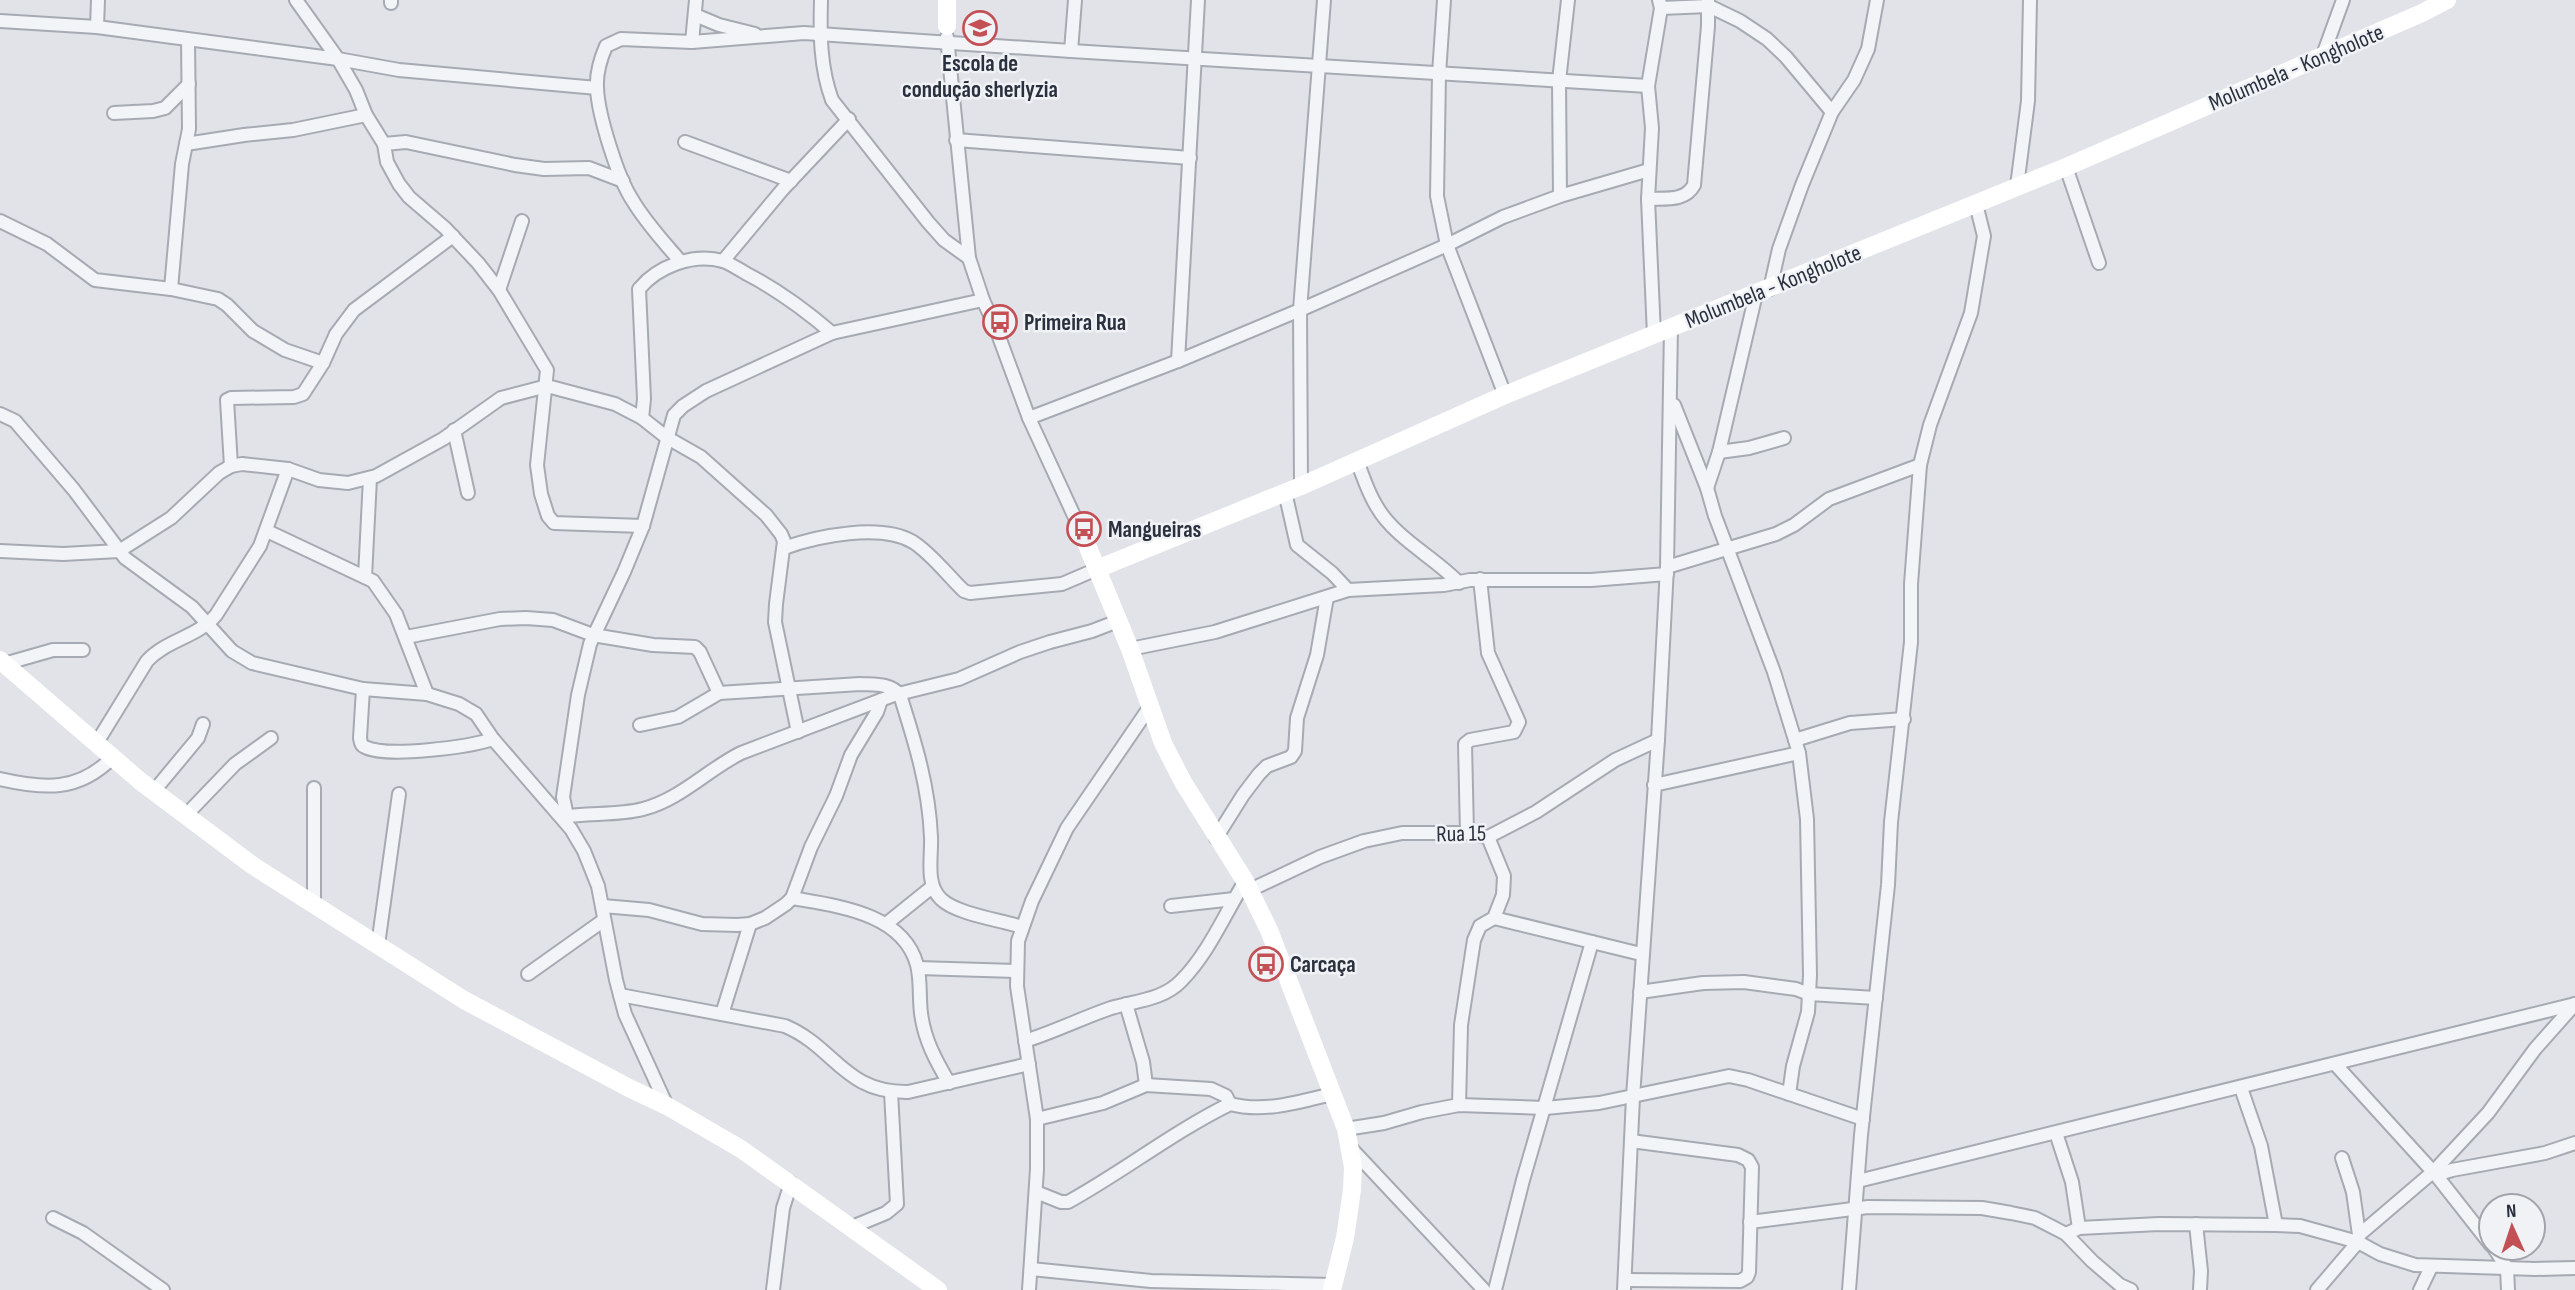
<svg xmlns="http://www.w3.org/2000/svg" width="2575" height="1290" viewBox="0 0 2575 1290" font-family="'Sofia Sans Condensed',sans-serif">
<style>
.lines{fill:none;stroke-linecap:round;stroke-linejoin:round}
.street-casing{stroke:#a6aab2;stroke-width:16}
.street{stroke:#f3f4f7;stroke-width:12}
.secondary{stroke:#fff;stroke-width:18}
.labels{text-anchor:middle;stroke-width:5;stroke-linejoin:round;paint-order:stroke}
.poi-label{font-size:23px;font-weight:bold;fill:#2a303e;stroke:#f0f2f6;text-anchor:start}
.street-label{font-size:23px;fill:#2a303e;stroke:#f0f2f6}
</style>
<rect width="100%" height="100%" fill="#e1e3e8"/>
<g class="lines">
<g class="street-casing">
<g id="street">
<path d="M296,0L338,59L356,90L366,115L384,144L387,162L399,184L409,197L445,228L478,263L499,290L547,370L537,465L541,494L548,516L554,523L643,526"/>
<path d="M821,0C820,34 820,67 832,100L928,222L944,240L969,258"/>
<path d="M1444,0L1439,74L1437,196L1447,245L1505,395"/>
<path d="M391,3V0"/>
<path d="M1661,8L1709,6L1740,21L1767,39L1786,57L1832,112"/>
<path d="M695,15L719,25L755,34"/>
<path d="M0,21L97,27L338,59L399,70L597,88"/>
<path d="M97,27L98,0"/>
<path d="M947,37L969,258L983,300L995,326L1029,418L1082,533"/>
<path d="M692,42L696,0"/>
<path d="M1071,51L1075,0"/>
<path d="M2323,55L2343,0"/>
<path d="M114,113L153,111L165,108L189,84"/>
<path d="M956,140L1190,158"/>
<path d="M685,142L791,181"/>
<path d="M186,144L244,135L293,130L366,115"/>
<path d="M384,144L406,142L515,165L544,169L589,168L623,181"/>
<path d="M2066,167L2099,263"/>
<path d="M2017,186L2028,101L2030,0"/>
<path d="M1560,196L1559,81L1568,0"/>
<path d="M1648,199C1665,198 1685,202 1694,185L1708,26V0"/>
<path d="M0,221L47,244L95,280L171,289L218,299L227,305L253,331L285,350L323,363"/>
<path d="M680,261C664,242 646,223 633,201C618,179 598,115 597,88C596,73 600,60 606,46L621,39L692,42L804,33L1071,51L1648,86"/>
<path d="M723,261L783,189L849,119"/>
<path d="M171,289L182,164L189,129L188,40"/>
<path d="M1770,289L1779,249L1802,185L1832,112L1854,80L1868,49L1877,0"/>
<path d="M499,290L522,221"/>
<path d="M1654,335L1648,199L1652,128L1648,86L1661,8L1659,0"/>
<path d="M1178,361L1198,0"/>
<path d="M1674,405L1707,488L1715,516L1774,672L1799,753L1807,819L1810,975L1808,1012L1793,1066L1789,1094"/>
<path d="M0,414L15,421L74,490L125,558L192,607L232,651L252,663L363,689L427,694L459,704L476,714L493,739L571,829L584,851L598,886L616,980L625,1014L667,1106"/>
<path d="M642,418L644,399L639,289C658,266 693,253 723,261C731,264 740,270 747,274C778,290 805,310 832,333"/>
<path d="M1029,418L1178,361L1300,310L1447,245L1503,217L1560,196L1649,170"/>
<path d="M454,430L468,493"/>
<path d="M1719,452L1749,448L1784,438"/>
<path d="M1357,461C1363,476 1368,493 1377,507C1395,538 1434,557 1459,583"/>
<path d="M231,466L227,400L231,398L294,397L303,394L323,363L336,334L354,310L453,236"/>
<path d="M1301,486L1300,310L1324,0"/>
<path d="M1707,488L1719,452L1756,294"/>
<path d="M1285,492L1297,545L1332,573L1348,590"/>
<path d="M267,531L373,581L396,614L427,694"/>
<path d="M784,548C817,536 881,523 913,542C932,554 948,576 964,591L970,593L1062,584L1097,569"/>
<path d="M0,551L63,554L119,551L171,518L219,473L231,466L242,464L288,469L319,480L348,483L376,476L443,439L501,398L547,386L615,404L642,418L666,437L701,457L766,515L781,534L784,541L776,604L775,622L798,732"/>
<path d="M1667,567L1776,534L1794,525L1829,499L1920,465"/>
<path d="M365,577L370,478"/>
<path d="M406,637L500,619L526,618L553,620L593,635L653,645L695,647L700,652L719,693"/>
<path d="M1130,649L1215,632L1348,590L1444,585L1470,580H1591L1667,574"/>
<path d="M4,664L53,650H83"/>
<path d="M363,689L360,738C361,742 360,745 365,747C387,758 469,747 493,739"/>
<path d="M640,725L678,717L719,693L860,684C875,685 890,683 900,695C915,742 929,787 931,837C932,857 925,884 941,899C956,914 1001,920 1022,927"/>
<path d="M1795,740L1850,723L1904,719"/>
<path d="M96,744L147,661C166,640 198,637 216,615L260,546L288,469"/>
<path d="M0,779C44,789 78,792 112,758"/>
<path d="M1654,785L1799,753"/>
<path d="M314,788V905"/>
<path d="M154,791L198,738L203,724"/>
<path d="M187,814L235,764L271,738"/>
<path d="M567,816L563,797L578,695L590,644L624,572L643,526L674,415L683,406L706,391L832,333L983,300"/>
<path d="M562,817C588,812 616,816 643,809C681,799 707,770 741,753L894,695L959,679L1020,652L1050,642L1092,631L1118,621"/>
<path d="M1467,833L1465,744L1470,740L1514,732L1519,722L1488,653L1480,579"/>
<path d="M1216,838L1243,795L1259,774L1267,766L1291,757L1295,751L1297,718L1317,655L1327,597"/>
<path d="M1250,890L1320,857L1364,841L1402,833H1467L1488,837L1536,812L1615,760L1658,740"/>
<path d="M792,898C837,906 903,913 917,965C921,980 919,998 921,1013C924,1039 936,1061 949,1083"/>
<path d="M603,906L649,910L702,924L737,925L750,924L765,918L786,904L792,898L811,847L836,796L851,755L877,712L881,700"/>
<path d="M1171,906L1234,899"/>
<path d="M1494,918L1641,954"/>
<path d="M886,924L932,887"/>
<path d="M378,945L399,794"/>
<path d="M918,968L1016,971"/>
<path d="M528,974L604,920"/>
<path d="M1640,992L1703,983L1744,982L1796,989L1809,994L1876,998"/>
<path d="M620,995L785,1026C835,1047 844,1093 908,1092L1029,1064"/>
<path d="M1126,1004L1143,1062L1146,1085"/>
<path d="M722,1014L750,924"/>
<path d="M1025,1041C1054,1032 1082,1018 1111,1008C1134,1001 1163,1000 1181,981C1208,954 1225,914 1245,881"/>
<path d="M2335,1064L2436,1175L2452,1170L2545,1153L2575,1143"/>
<path d="M2241,1088L2261,1146L2276,1225"/>
<path d="M1459,1105L1461,1025L1474,940L1480,926L1494,918L1503,895L1504,876L1488,837"/>
<path d="M1037,1119L1103,1103L1146,1085L1211,1089L1226,1096L1230,1104"/>
<path d="M1346,1129L1384,1123L1422,1112L1459,1105L1545,1108L1599,1103L1729,1076L1748,1080L1863,1119"/>
<path d="M2056,1133L2072,1182L2079,1228"/>
<path d="M1349,1146L1484,1290"/>
<path d="M2342,1158L2353,1192L2359,1235"/>
<path d="M2436,1175L2491,1245"/>
<path d="M1858,1181L2575,1004"/>
<path d="M1036,1192L1061,1202H1068C1124,1171 1173,1132 1230,1104C1264,1113 1299,1102 1332,1094"/>
<path d="M53,1218L83,1233L163,1290"/>
<path d="M1750,1222L1868,1207L1982,1208L2011,1213L2035,1218L2066,1234L2092,1261L2120,1285L2131,1290"/>
<path d="M2196,1224L2201,1271L2200,1290"/>
<path d="M852,1227L886,1213L897,1204L891,1092"/>
<path d="M2066,1234L2079,1228L2159,1224L2276,1225L2300,1226L2358,1242L2380,1254L2415,1265L2535,1269L2575,1268"/>
<path d="M2494,1248L2507,1268L2508,1290"/>
<path d="M1031,1269L1151,1281L1333,1285"/>
<path d="M1625,1280L1740,1281L1747,1277L1749,1272L1752,1167L1748,1160L1738,1155L1631,1141"/>
<path d="M773,1290L783,1208L791,1183"/>
<path d="M1029,1290L1037,1169V1119L1017,986L1018,941L1032,901L1067,828L1149,708"/>
<path d="M1495,1290L1523,1180L1592,942"/>
<path d="M1624,1290L1633,1097L1658,740L1667,567L1671,327"/>
<path d="M1849,1290L1861,1135L1888,885L1891,822L1911,642V584L1920,465L1930,425L1971,313L1984,236L1976,204"/>
<path d="M2317,1290L2358,1242L2359,1235L2434,1171L2488,1113L2535,1049L2575,1004"/>
<path d="M2420,1290L2431,1267"/>
</g>
</g>
<use href="#street" class="street"/>
<g class="secondary">
<path d="M947,26V0"/>
<path d="M1082,533L1130,649L1163,743L1183,782L1245,881L1269,930L1346,1129L1353,1167L1352,1190L1345,1238L1332,1290"/>
<path d="M1097,569L1301,486L1505,395L2066,167L2422,13L2447,0"/>
<path d="M0,660L140,781L252,865L464,1000L629,1088L667,1106L741,1149L938,1290"/>
</g>
</g>
<defs>
<g id="school-ring" transform="scale(1.75)"><circle r="9.5" fill="#f0f2f6" stroke="#c35054" stroke-width="1.5"/><path d="M0-5L7-2L0 1L-7-2ZM-4 1L0 2.5L4 1V4Q0 6-4 4Z" fill="#c35054"/></g>
<g id="bus-ring" transform="scale(1.75)"><circle r="9.5" fill="#f0f2f6" stroke="#c35054" stroke-width="1.5"/><path d="M-5-6H5V4H4V6H2V4H-2V6H-4V4H-5ZM-3.5-4V0h7V-4ZM-3.5 1.2v1.5H-2V1.2ZM2 1.2v1.5H3.5V1.2Z" fill="#c35054"/></g>
</defs>
<g fill-rule="evenodd">
<use href="#school-ring" x="980" y="28"/>
<use href="#bus-ring" x="1000" y="322"/>
<use href="#bus-ring" x="1084" y="529"/>
<use href="#bus-ring" x="1266" y="964"/>
</g>
<g class="labels">
<g class="poi-label">
<text x="980" y="71" text-anchor="middle">Escola de<tspan x="980" dy="26">condução sherlyzia</tspan></text>
<text x="1024" y="330">Primeira Rua</text>
<text x="1108" y="537">Mangueiras</text>
<text x="1290" y="972">Carcaça</text>
</g>
<g class="street-label">
<text transform="translate(2296 67) rotate(-23)" y="8">Molumbela - Kongholote</text>
<text transform="translate(1773 286) rotate(-22)" y="8">Molumbela - Kongholote</text>
<text transform="translate(1461 833) rotate(-1)" y="8">Rua 15</text>
</g>
</g>
<g transform="translate(2512 1227) rotate(357)"><circle r="33" fill="#f0f2f6" stroke="#a1a4ac" stroke-width="2"/>
<path d="M0-5L12 26L0 18L-12 26Z" fill="#c35054"/>
<text y="-10" font-size="19" font-weight="bold" text-anchor="middle" fill="#2a303e">N</text>
</g>
</svg>
